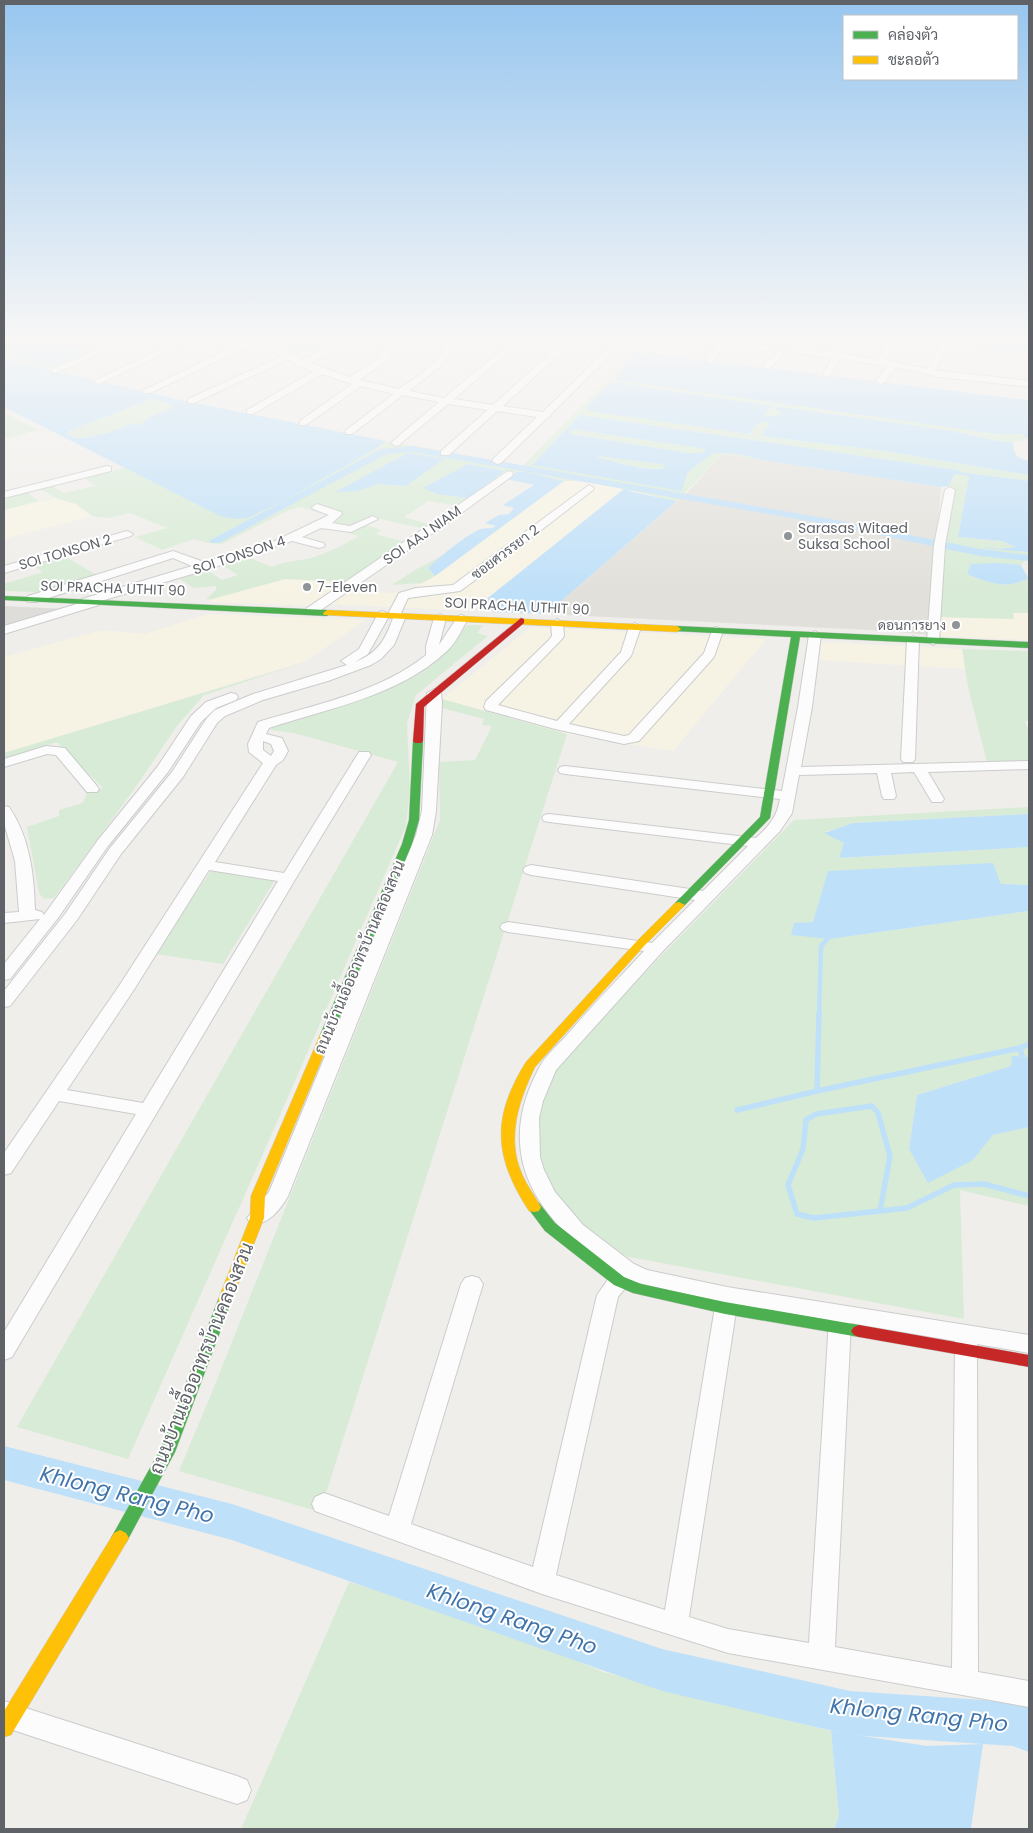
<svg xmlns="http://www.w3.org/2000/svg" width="1033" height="1833" viewBox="0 0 1033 1833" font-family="Poppins,Sarabun,sans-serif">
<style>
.commercial{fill:#f7f3e4}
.industrial{fill:#dfddda}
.education{fill:#e2e0da}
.green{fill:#d8ebd6;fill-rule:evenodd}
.water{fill:#bfe0f9;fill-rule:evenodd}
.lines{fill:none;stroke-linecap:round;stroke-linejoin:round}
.stream-far1{stroke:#bfe0f9;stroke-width:4.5}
.stream{stroke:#bfe0f9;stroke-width:5.5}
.canal{fill:#bfe0f9;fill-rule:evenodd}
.river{fill:#bfe0f9;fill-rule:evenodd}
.street-casing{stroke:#cbcccc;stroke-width:2}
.fast-casing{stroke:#cacacb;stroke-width:1}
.slow-casing{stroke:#cacacb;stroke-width:1}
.jam-casing{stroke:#cacacb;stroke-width:1}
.street{fill:#fdfcfc;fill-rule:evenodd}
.fast{fill:#4caf50;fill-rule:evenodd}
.slow{fill:#ffc107;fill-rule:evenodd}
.jam{fill:#c62828;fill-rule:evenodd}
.poi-dot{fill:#919496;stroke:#fff;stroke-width:2}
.labels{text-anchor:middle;stroke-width:4;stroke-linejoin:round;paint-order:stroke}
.far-poi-label{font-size:14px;fill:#5f6368;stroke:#fff;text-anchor:start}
.far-street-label{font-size:14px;fill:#5f6368;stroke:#fff}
.street-label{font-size:16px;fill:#5f6368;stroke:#fff}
.near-street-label{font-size:19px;fill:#5f6368;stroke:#fff}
.near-water-label{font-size:21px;font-style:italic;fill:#4174aa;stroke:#fff}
</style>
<rect width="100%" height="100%" fill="#efeeea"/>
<g class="commercial">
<path d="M564,481H589L625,488L472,611L330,604L348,591L395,593L416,587L435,576Z"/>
<path d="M56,498L76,504L92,516L4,539V510Z"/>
<path d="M285,579L348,582L312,606L210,602L212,599Z"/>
<path d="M1013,613H1029V640L936,636L938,617L1013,619Z"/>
<path d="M208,614L365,620L306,661L4,753V657L102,630L145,634Z"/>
<path d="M531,627L766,639L673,751L567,734L442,699Z"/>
<path d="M821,642L962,649L965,669L819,660Z"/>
</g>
<path class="industrial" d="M4,606L66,609L4,626Z"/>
<path class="education" d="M722,454L941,487L930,635L889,631L546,614L688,492Z"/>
<g class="green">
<path d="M274,337H451L354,339L301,361L289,354Z"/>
<path d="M4,347L18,349L13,356L52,367L47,369L4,359Z"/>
<path d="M635,352L616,380L998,434H1023L1026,438L1023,441L1013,442L997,441L953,431L781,407L784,415L769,416L763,414L772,406L618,383L704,427L750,434L753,427L763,421L769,423L761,436L884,451L1029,475V481L959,472L957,470L580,415L533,464L688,472L713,453H734L762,460L722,454L677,501L589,481H564L525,472H508L468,464L437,494L468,498L458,506L428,501L404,517L431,525L426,529L370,517L359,523L382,530L376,534L405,542L348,582L285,579L212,599H206L216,590V586L194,588L178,578L206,569L222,580L238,575L221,564L248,557L272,567C285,561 298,561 311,558C327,553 345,544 359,536L340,530L320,529L330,516L300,507L289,510L222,544L207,543L194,539L162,550L135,537L167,528L130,513L108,518L92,516L76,504L56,498L40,489L52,486L64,493L96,486L84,478L125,468L220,516L285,500L377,448L386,441L523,466ZM408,453L443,459L406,486L378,484L377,470Z"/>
<path d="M153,399L171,404L173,408L139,425L130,424L108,433L85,438H74L66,435L69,431Z"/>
<path d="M4,413L38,430L4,439Z"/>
<path d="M580,430L706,449L702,453H688L570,434L569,431Z"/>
<path d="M598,456L663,464L665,468C644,471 620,462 599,458Z"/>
<path d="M955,474L969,476L958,537L1002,541L1018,547L999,549L985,548L1029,552V545V560H1025L1021,565L972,564L967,574C988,583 1008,590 1028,578L1029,613H1013L1014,619L938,617L945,545L948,486Z"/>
<path d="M26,491L38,501L4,510V497Z"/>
<path d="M62,555L97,575L38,592L4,591V584L43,572L31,564Z"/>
<path d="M443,555L428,568L435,576L422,583L392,585L415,570Z"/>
<path d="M468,625H483L477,633L488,636L416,695L407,723L410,789L406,826L292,1088L128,1459L17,1427L398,762L294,733L271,730L274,723L381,693L417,675Z"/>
<path d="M962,649L1029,651V721H1025L1029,732V760L987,762L968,687Z"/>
<path d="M306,662L204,695L177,726L135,788L54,898L44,899L39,893L27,827L59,816V810L83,803L87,793L103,788L57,742L4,759V753Z"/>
<path d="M442,699L567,734L320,1512L179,1471L212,1392L440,820L439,762L475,760L492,726L482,725L484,719L442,708Z"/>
<path d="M1029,807V814L853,823L825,832L844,843L840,858L1029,847V885L1000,884L830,939L1029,911V1057L1013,1056L1011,1066L917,1095L909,1149L973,1160L993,1135L1029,1127V1206L960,1190L964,1319L624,1256L570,1216L550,1193L534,1146L537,1108L557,1063L794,820Z"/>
<path d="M211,871L275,880L223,964L155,954Z"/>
<path d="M349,1582L492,1625L603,1672L831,1731L839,1816L834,1829H241Z"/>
</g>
<g class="water">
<path d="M4,337H42L57,344L90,352L52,367L13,356L18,349L4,347Z"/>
<path d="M635,352L1029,400V441L1023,434H998L615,380Z"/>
<path d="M4,359L185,401L386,441L377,448L285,500L248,518L235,519L220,516L4,407ZM152,399L171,404L172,408L150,417L139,425L130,424L108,433L85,438H74L67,434L69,431Z"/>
<path d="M618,383L773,406L763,414L769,416L783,415L775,408L781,407L953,431L997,441L1013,442C1014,456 1016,457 1029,461V475L884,451L761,436L769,424L763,421L753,427L750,434L590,411L587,407L609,384Z"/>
<path d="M580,415L958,470L960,472L1029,481V552L989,549L982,547L999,549L1016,547L1002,541L958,537L969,476L955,474L948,486L941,487L762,460L734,453H713L688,472L681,491L532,465ZM580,430L705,449V450L702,453H688L570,434L569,431ZM598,456L662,464L665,468C645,472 619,462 599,458Z"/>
<path d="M408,453L444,459L406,486L378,484L357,491L335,492Z"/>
<path d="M468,464L505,471L468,498L437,494L423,488Z"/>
<path d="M516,472H525L564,481L435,576L428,568C439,558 468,533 481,529C486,527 490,530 496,526L485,523L499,515L509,514L514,508L503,505L534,485L507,479Z"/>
<path d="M625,488L632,492L677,501L546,614L492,612L495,605L483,602Z"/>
<path d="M997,563L1021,565L1028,578C1008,590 988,583 967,574L971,564Z"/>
<path d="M1029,814V847L839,858L844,843L824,833L853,823Z"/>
<path d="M993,863L1001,884L1029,885V911L830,939L791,935L794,923L813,922L828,871Z"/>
<path d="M1012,1056L1029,1057V1127L993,1135L973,1160L928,1183L909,1149L917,1095L1011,1066Z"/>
<path d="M831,1731L927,1746L983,1744L971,1829H834L839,1816Z"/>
</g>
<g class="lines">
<path class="stream-far1" d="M819,1015L821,946L831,935"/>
<g class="stream">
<path d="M819,1013L817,1091L1020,1048"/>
<path d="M1029,1044L1020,1048L1026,1068L1029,1071"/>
<path d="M872,1106L878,1113L890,1156L880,1211L814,1218L797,1214L788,1185L803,1149L806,1120L816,1114Z"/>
<path d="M737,1110L817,1091"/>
<path d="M880,1211L907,1208L954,1185L984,1184L1029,1196"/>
</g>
<g class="canal">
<path d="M920,337H949L1029,346V352L924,340Z"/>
<path d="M412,446L836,520L980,549L1029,555V561L980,556L836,526L412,452L387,454L219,543H211L209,541L381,449Z"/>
</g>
<path class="river" d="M4,1446L232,1504L662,1649L850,1691L1013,1702L1029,1706V1752L1013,1746L850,1735L662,1691L232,1540L4,1480Z"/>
<g class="street-casing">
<g id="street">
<path d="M66,337H78L67,343L63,340Z"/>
<path d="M126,337H138L58,372L55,373L51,370Z"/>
<path d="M187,337H199L101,383L98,384L93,381Z"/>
<path d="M263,337H272L288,352L303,360L330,345L354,338L462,337L452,341V352L441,366L409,391L444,398L517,337H526L454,399L493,405L569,337H578L503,406L543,412L620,337H629L551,414L550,417L547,418L501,463L497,464L492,461L493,459L537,417L497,411L449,455H441V451L488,410L448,404L399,445L396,446L391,443L393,441L439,402L403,395L352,434H346V430L394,394L361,386L306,425H300V421L352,384L322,374L253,414H247V410L314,371L298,366L289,359L194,403H188V399L282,356L267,342L234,353L150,393H144L142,391L228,349ZM367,342H388L380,357L350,377L310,363L343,346ZM397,342H444C444,363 415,377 399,389L359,380C374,370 392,361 397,342Z"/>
<path d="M669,337L721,340L723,337H732L729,341L770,345L774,348L770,351L725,346L712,362L709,363L705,360L717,345L676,340L662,355H656V351Z"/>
<path d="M783,337H793L782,347H776V343Z"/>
<path d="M841,337H850L838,353L877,359L891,337H899L886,360L927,369L942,342H948L949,344L935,370L1029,381V387L939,377L896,367L884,383L881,384L876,381L887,366L840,359L830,376L827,377L823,374L832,358L794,353L790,350L794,347L830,352Z"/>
<path d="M1013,337H1021L1017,344L1014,345L1010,342Z"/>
<path d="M780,350L784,353L783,355L770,368H764V364Z"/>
<path d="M107,466L111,467V471L4,498V492Z"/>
<path d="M508,471L512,472L513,474L512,476L449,522L315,614H307L305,611L307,608Z"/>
<path d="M589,485L594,488L593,490L496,565L460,591L408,598L401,613L406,616L394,645L381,659L371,665L328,681L263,700L225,716L217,723L183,777L121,854L77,920L10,1006L4,1007V991L65,914L110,848L172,772L207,718L215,710L253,694L347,665L341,661L359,649L379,612L383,611L388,614L399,593L416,588L453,585ZM389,616L393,618C385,640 378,653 355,662L368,654Z"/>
<path d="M950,487L955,490L945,545L939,641L933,645L927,641L934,545L945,490Z"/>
<path d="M317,504L341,512L342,514L332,523L350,526L373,516L378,519L351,532L321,528L302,537L323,543L325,545L323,547L319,548L292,541L209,569L101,601L99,605L4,634V626L80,603L82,599L192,566L173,558L36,602H28L26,599L28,596L173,551L204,562L275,541L329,515L313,509L312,507Z"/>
<path d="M127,531L133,534L131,536L4,573V566Z"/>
<path d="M440,614L446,618L439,645L458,616L462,615L468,619C462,629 456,643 447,651C399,696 330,708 269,728L266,734L282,738L288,751L283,760L276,765L215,862L284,873L359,752H369L371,755L296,878L12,1357L4,1360V1332L136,1114L59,1101L11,1173L4,1175V1153L119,986L263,763L249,752L248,744L258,722C313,705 381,692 426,655V646L434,618ZM263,741L271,744L274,751L271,756L263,750ZM209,870L278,881L143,1103L67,1090L135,988Z"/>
<path d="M557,619L563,623L564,636L562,639L498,705L557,721L621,652L629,627L635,623L641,627L631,656L569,724L624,736L629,735L704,653L713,628L717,627L723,631L714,657L639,741L624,744L555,729L486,710L484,707L486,701L549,640L552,636L551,623Z"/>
<path d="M815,631L821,635L812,707L801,767L1029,761V769L928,772L944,799L942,802H932L914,772L891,773L896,796L894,799H884L882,796L877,773L799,775L792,813L780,831L662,952L556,1070L543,1101L539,1118L540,1157L544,1170L555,1192L583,1225L634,1264L647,1270L727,1287L1029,1335V1353L977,1344L978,1672L1029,1681V1707L728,1653L542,1594L315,1511L312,1504L315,1497L324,1493L389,1516L461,1284L465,1278L472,1276L479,1278L483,1284L411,1524L533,1567L597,1295L614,1271C600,1260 583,1249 569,1236C517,1187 505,1131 539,1068C545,1056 557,1046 566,1036C591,1007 618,979 644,951L508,932L502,930L500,927L502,924L508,922L652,943L695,900L531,875L525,873L523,870L525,867L531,865L703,891L748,846L549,822L544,821L542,818L544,815L549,814L756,838C769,826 777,817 780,799L565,774L560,773L558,770L560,767L565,766L782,791L798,707L809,635ZM631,1281L716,1301L665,1610L556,1575L618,1297ZM737,1305L829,1320L809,1643L728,1629L689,1617ZM851,1323L955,1341L952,1668L835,1647Z"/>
<path d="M913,636L919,640L915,759L913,762H903L901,759L907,640Z"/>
<path d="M434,689L441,693L442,704L436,811L432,835L288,1196C281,1209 266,1228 250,1223L247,1218L269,1192L416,835L422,811L427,693Z"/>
<path d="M231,693L236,694L238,697L236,700L216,708L201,722L168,772L108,846L58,918L10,979L4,980V964L40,919L4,923V913L19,912L15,861L4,823V806L9,807C30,838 34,874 35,910L42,912L44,915L98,840L158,766L191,716L206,702Z"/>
<path d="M46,746L65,748L97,786L99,789L97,792H87L56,755L47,754L4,767V759Z"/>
<path d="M4,1701L237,1776L247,1780L251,1790L247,1800L237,1804L4,1727Z"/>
</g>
</g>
<g class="fast-casing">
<g id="fast">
<path d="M4,596L327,610L331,613L327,616L4,600Z"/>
<path d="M677,626L1029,642V648L800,637L770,818L683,907L679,908L673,905L675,903L760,817L791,637L674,631V627Z"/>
<path d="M418,738L423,741L419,820L412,844L332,1035L330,1038H322L320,1035L402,844L409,820L413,741Z"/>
<path d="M534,1202L539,1203L555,1223L624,1277L641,1284L725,1302L859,1325L864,1327L867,1331L864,1335L859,1337L725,1314L633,1293L614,1285L545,1231L527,1207L529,1203Z"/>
<path d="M225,1294L230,1296L232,1300L175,1452L126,1543L120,1546L114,1543L111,1538L160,1450L218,1300L220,1296Z"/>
</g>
</g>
<g class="slow-casing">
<g id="slow">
<path d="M327,610L677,626L681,629L677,632L324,615L323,613Z"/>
<path d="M679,902L685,905L644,946L535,1067C519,1100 506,1138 522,1174C527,1186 535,1196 541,1207L539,1211L534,1212L529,1211C494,1157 491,1118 526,1062L636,942L675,903Z"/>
<path d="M326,1031L332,1035L265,1196L264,1218L232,1300L230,1304L225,1306L220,1304L218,1300L250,1218L251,1196L320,1035Z"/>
<path d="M120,1530L126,1533L129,1538L126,1543L11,1735L4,1737V1711L114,1533Z"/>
</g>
</g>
<g class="jam-casing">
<g id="jam">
<path d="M521,618L524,619V623L424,707L423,741L421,743H415L413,741L416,704Z"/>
<path d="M859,1325L1029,1355V1367L859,1337L854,1335L851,1331L854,1327Z"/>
</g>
</g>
<use href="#street" class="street"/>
<use href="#fast" class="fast"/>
<use href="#slow" class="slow"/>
<use href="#jam" class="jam"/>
</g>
<linearGradient id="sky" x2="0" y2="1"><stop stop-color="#97c6ef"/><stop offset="0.57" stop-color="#f8f7f6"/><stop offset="1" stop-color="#f8f7f6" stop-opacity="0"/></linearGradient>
<rect width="1033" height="594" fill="url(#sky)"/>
<g class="poi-dot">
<circle cx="788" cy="536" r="5"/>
<circle cx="307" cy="587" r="5"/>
<circle cx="956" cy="625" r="5"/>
</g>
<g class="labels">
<g class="far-poi-label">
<text x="798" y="533">Sarasas Witaed<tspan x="798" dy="16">Suksa School</tspan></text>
<text x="317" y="592">7-Eleven</text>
<text x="946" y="630" text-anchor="end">ดอนการยาง</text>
</g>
<g class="far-street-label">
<text transform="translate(422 535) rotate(-35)" y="5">SOI AAJ NIAM</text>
<text transform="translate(65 552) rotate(-16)" y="5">SOI TONSON 2</text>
<text transform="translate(505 552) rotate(-37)" y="5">ซอยศวรรยา 2</text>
<text transform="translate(239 555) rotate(-18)" y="5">SOI TONSON 4</text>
<text transform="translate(113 588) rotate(2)" y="5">SOI PRACHA UTHIT 90</text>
<text transform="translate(517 606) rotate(3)" y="5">SOI PRACHA UTHIT 90</text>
</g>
<g class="street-label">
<text transform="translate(359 957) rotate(-67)" y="6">ถนนบ้านเอื้ออาทรบ้านคลองสวน</text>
</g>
<g class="near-street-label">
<text transform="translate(201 1358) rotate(-68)" y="7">ถนนบ้านเอื้ออาทรบ้านคลองสวน</text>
</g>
<g class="near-water-label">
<text transform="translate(127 1495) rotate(14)" y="7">Khlong Rang Pho</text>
<text transform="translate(512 1619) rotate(19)" y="7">Khlong Rang Pho</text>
<text transform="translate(919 1715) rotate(6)" y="7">Khlong Rang Pho</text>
</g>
</g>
<rect width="1033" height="1833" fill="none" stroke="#5f6368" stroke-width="10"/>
<rect x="843" y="15" width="175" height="65" fill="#ffffff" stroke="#bfc1c3"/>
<rect x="853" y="31" width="25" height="8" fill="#4caf50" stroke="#bfc1c3"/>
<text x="888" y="40" font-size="15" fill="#5f6368">คล่องตัว</text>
<rect x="853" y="56" width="25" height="8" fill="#ffc107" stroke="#bfc1c3"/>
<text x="888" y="65" font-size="15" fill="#5f6368">ชะลอตัว</text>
</svg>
